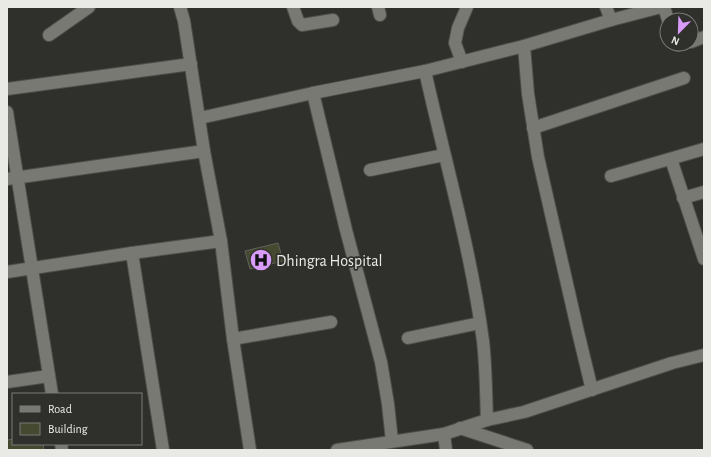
<svg xmlns="http://www.w3.org/2000/svg" width="711" height="457" viewBox="0 0 711 457" font-family="'Alegreya Sans',sans-serif">
<style>
.building{fill:#44492f;stroke:#5f605a}
.lines{fill:none;stroke-linecap:round;stroke-linejoin:round}
.minor-casing{stroke:#4e4f4a;stroke-width:14}
.minor{stroke:#787973;stroke-width:12}
.labels{text-anchor:middle;stroke-width:3.5;stroke-linejoin:round;paint-order:stroke}
.poi-label{font-size:16px;fill:#e9eae6;stroke:#2f302b;text-anchor:start}
</style>
<rect width="100%" height="100%" fill="#2f302b"/>
<g class="building">
<path d="M278,243L283,261L250,269L245,251Z"/>
<path d="M13,439V444H43L44,450H7V440Z"/>
</g>
<g class="lines">
<g class="minor-casing">
<g id="minor">
<path d="M180,7L184,21L204,151L221,241L233,339L250,450"/>
<path d="M293,7L298,21L302,25L333,20"/>
<path d="M378,7L380,15"/>
<path d="M606,7L611,20"/>
<path d="M664,7L668,20"/>
<path d="M49,35L89,7"/>
<path d="M691,42L704,37"/>
<path d="M676,44L679,45L684,44"/>
<path d="M524,46L528,94L538,157L578,332L592,390"/>
<path d="M462,62L455,43L458,28L467,7"/>
<path d="M425,71C445,161 471,250 483,341C486,367 486,394 487,420"/>
<path d="M7,89L191,64"/>
<path d="M313,93L346,230L381,362L388,404L392,441"/>
<path d="M7,112L52,394"/>
<path d="M200,118L313,93L425,71L524,46L611,20L661,7"/>
<path d="M533,128L684,78"/>
<path d="M671,159L704,259"/>
<path d="M370,170L444,155"/>
<path d="M611,176L704,149"/>
<path d="M7,179L204,151"/>
<path d="M683,198L704,192"/>
<path d="M132,253L163,450"/>
<path d="M7,272L132,253L221,241"/>
<path d="M408,338L480,323"/>
<path d="M233,339L331,322"/>
<path d="M7,382L49,376"/>
<path d="M460,428L527,450"/>
<path d="M444,434L446,450"/>
<path d="M61,444L62,450"/>
<path d="M337,450L444,434L487,420L524,412L672,363L704,355"/>
</g>
</g>
<use href="#minor" class="minor"/>
</g>
<defs>
<g id="hospital-disc" transform="scale(1.15)"><circle r="9.5" fill="#d89bf8" stroke="#2f302b"/><path d="M-5-5h3v3.5h4V-5h3V5h-3V1.5h-4V5h-3Z" fill="#111"/></g>
</defs>
<g fill-rule="evenodd">
<use href="#hospital-disc" x="261" y="260"/>
</g>
<g class="labels">
<g class="poi-label">
<text x="276" y="266">Dhingra Hospital</text>
</g>
</g>
<rect width="711" height="457" fill="none" stroke="#e9eae6" stroke-width="16"/>
<rect x="12" y="393" width="130" height="52" fill="#2f302b" stroke="#797a76"/>
<rect x="20" y="406" width="20" height="6" fill="#787973" stroke="#797a76"/>
<text x="48" y="413" font-size="12" fill="#e9eae6">Road</text>
<rect x="20" y="423" width="20" height="12" fill="#44492f" stroke="#797a76"/>
<text x="48" y="433" font-size="12" fill="#e9eae6">Building</text>
<g transform="translate(679 32) rotate(203)"><circle r="19" fill="#2f302b" stroke="#797a76"/>
<path d="M0-3L7 15L0 10L-7 15Z" fill="#d89bf8"/>
<text y="-6" font-size="11" font-weight="bold" text-anchor="middle" fill="#e9eae6">N</text>
</g>
</svg>
